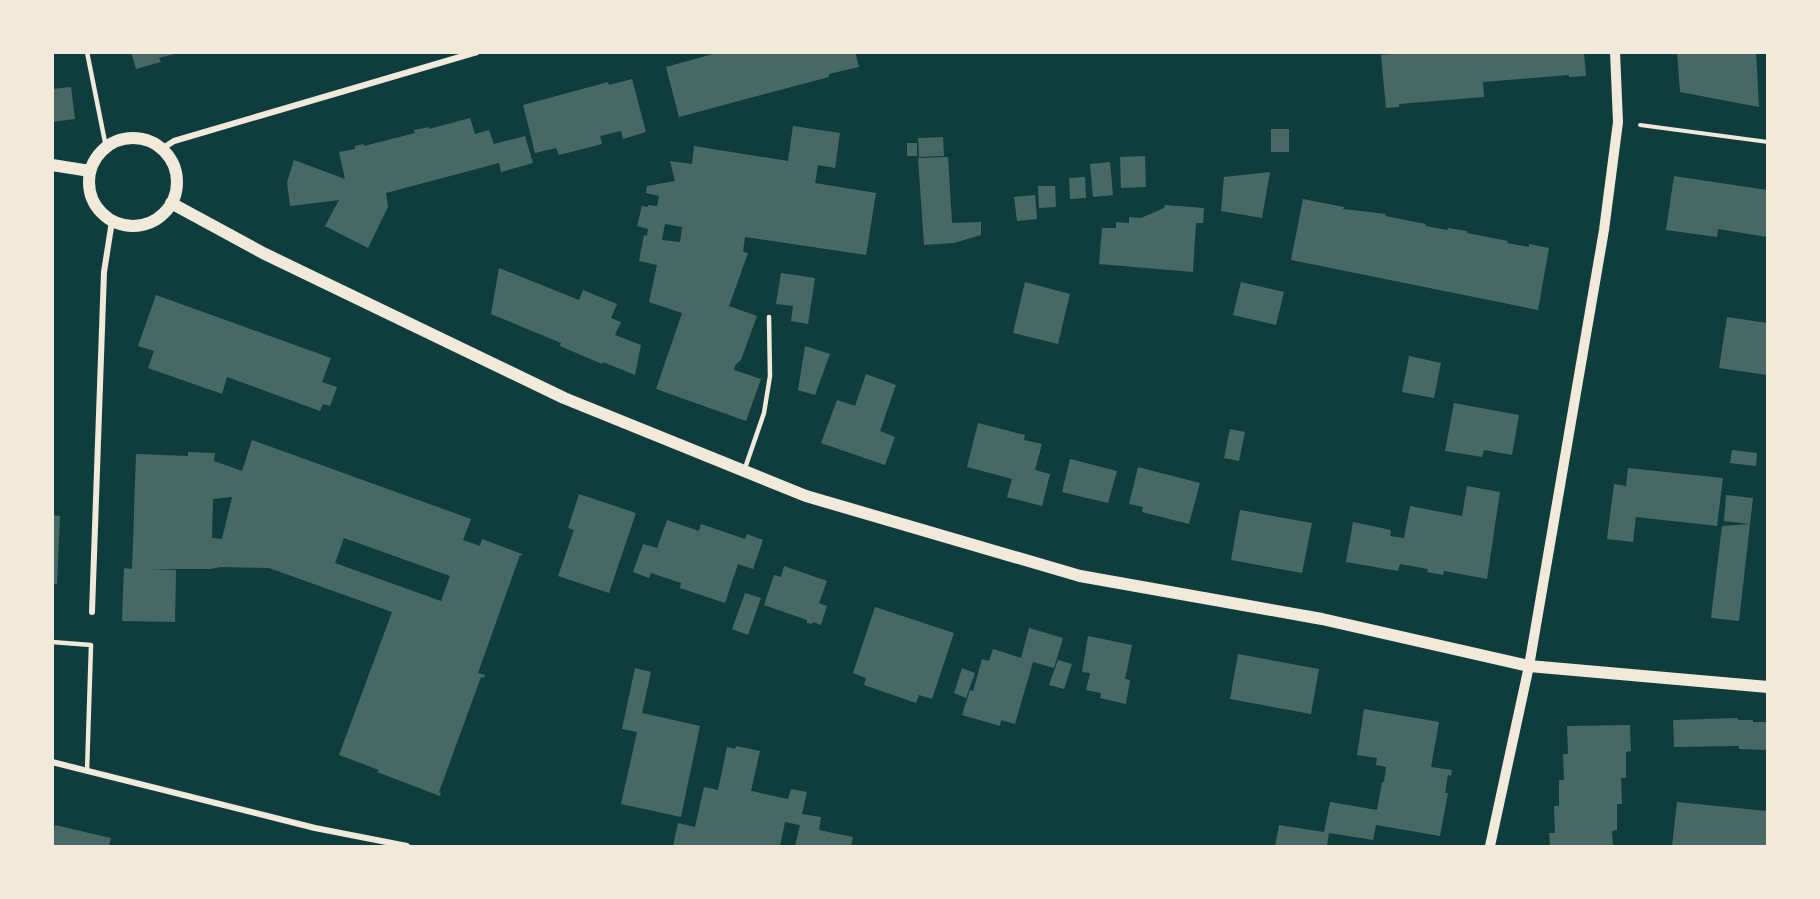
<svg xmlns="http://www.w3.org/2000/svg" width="1820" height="899" viewBox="0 0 1820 899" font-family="'Nunito Sans',sans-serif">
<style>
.building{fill:#486865;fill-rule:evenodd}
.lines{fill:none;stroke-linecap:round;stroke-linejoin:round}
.path{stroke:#f1e9da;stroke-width:4}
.service{stroke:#f1e9da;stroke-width:4.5}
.minor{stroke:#f1e9da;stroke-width:6}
.tertiary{stroke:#f1e9da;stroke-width:10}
.secondary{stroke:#f1e9da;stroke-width:12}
</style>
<rect width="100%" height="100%" fill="#0f3d3e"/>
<g class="building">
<path d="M131,52H178V53L159,58L161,62L136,69Z"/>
<path d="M720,52H855L859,67L829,74V77L679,117L666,67Z"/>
<path d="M1416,52H1584L1586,76L1569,77V75L1483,82L1484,97L1399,104V107L1386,108L1381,55Z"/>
<path d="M1677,52H1756L1759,107L1680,92Z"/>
<path d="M632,79L646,132L623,139L621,131L600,136L602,144L559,155L556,148L535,153L523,105L608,82L609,85Z"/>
<path d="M71,87L75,119L52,122V89Z"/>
<path d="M470,118L475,134L489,130L494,144L525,136L533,163L501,172L499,163L386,193L388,207L368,248L325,226L339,200L290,206L287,182L294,160L345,179L339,152L355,149V146L364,144V146L415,133L414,130L429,127V129Z"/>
<path d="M793,126L840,133L835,168L818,165L815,183L876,193L866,255L745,237L743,252L748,253L729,306L757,316L741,360L735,365L734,370L761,379L746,421L656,389L682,313L649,302L657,265L639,261L644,235L647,236L648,229L637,226L642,206L648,207V205L657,206L659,196L646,193L647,186L675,181L670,161L692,164L694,146L788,161ZM665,224L682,227L680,242L662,240Z"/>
<rect x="1271" y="129" width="18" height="23"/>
<path d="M943,137L944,156L919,157L918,138Z"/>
<rect x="907" y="143" width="10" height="13"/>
<path d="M1145,156L1146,187L1121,188L1120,157Z"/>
<path d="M948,157L952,223L981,222V235L954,243L924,245L918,158Z"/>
<path d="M1110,162L1113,195L1093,197L1090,164Z"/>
<path d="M1270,172L1262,218L1221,211L1224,177Z"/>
<path d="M1674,176L1767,190V237L1718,229L1717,237L1666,230Z"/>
<path d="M1085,177L1086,198L1070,199L1069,178Z"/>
<path d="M1038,186H1055L1056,207L1039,208Z"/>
<path d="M1035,195L1037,219L1017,221L1014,197Z"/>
<path d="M1303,199L1344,207L1343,209L1386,214L1385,216L1426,224V226L1447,230L1448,228L1467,231V233L1508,241L1507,243L1529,247V244L1549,248L1538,310L1291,260Z"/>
<path d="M1165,205L1204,208L1203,223H1196L1193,272L1099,264L1102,228H1116V222L1129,223V217L1141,218L1164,208Z"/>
<path d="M499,268L579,300L583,290L617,304L611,318L621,322L615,335L641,345L635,375L603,362L602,364L560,346L561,343L491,314Z"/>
<path d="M781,273L815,278L808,324L791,321L793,306L776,304Z"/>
<path d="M1025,282L1070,294L1058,344L1013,333Z"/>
<path d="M1241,282L1284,292L1276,325L1233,315Z"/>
<path d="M156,295L331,358L322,382L337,387L330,406L323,404L320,411L227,377L222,394L148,368L154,351L138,346Z"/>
<path d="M1727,317L1767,323V375L1719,368Z"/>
<path d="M805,346L830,354L815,395L798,390Z"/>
<path d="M1409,356L1441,363L1434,398L1402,392Z"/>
<path d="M866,374L896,385L880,431L895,437L885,465L821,443L837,400L855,406Z"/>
<path d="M1454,403L1519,415L1512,455L1484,450L1482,457L1445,451Z"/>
<path d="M978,423L1025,435L1024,440L1042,444L1035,470L1050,474L1042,506L1007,497L1012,479L967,467Z"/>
<path d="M1230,429L1245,432L1239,461L1224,458Z"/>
<path d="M252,440L471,519L463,540L480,546L482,539L522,554V556L520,555L478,673L485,675L484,678L481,677L439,792L441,793L440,796L377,772L379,770L339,755L392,612L269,568L221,567L210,569H148L176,570L175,622L122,621L124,568L132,569L136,454L188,456V452L215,453L214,461L242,471ZM232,497L222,539L212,538L213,499ZM344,538L450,576L441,601L335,563Z"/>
<path d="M1732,450L1757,453L1756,466L1730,463Z"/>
<path d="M1070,459L1117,471L1108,503L1062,492Z"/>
<path d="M1138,467L1200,483L1189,524L1142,512L1143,507L1129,504Z"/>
<path d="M1628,468L1723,478L1717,526L1636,517L1633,542L1607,539L1614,484L1626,486Z"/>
<path d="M1467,486L1500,492L1487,579L1444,571L1443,575L1427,572L1428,569L1400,564L1398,571L1346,562L1353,522L1391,530L1390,536L1404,538L1410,506L1462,516Z"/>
<path d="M579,494L636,513L609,593L558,576L574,530L568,528Z"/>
<path d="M1726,495L1753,498L1750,524L1739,621L1711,618L1722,526L1750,524L1724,521Z"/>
<path d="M1240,510L1312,523L1302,573L1231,560Z"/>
<path d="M52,515L60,516L57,584H52Z"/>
<path d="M667,520L699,531L701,524L745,539L747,534L763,540L753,569L738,564L725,603L680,588L681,583L651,573L649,578L633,572L643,544L657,548Z"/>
<path d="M784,566L827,581L819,603L827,606L821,625L813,622L812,624L807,623V620L764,605L774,575L781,577Z"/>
<path d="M745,593L761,598L748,635L732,629Z"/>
<path d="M875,607L954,633L932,699L919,695L916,703L864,685L866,678L853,673Z"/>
<path d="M1029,628L1063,638L1054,668L1033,662L1015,724L1001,720L1000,726L962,715L970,690L973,691L982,659L989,661L993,649L1021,658Z"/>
<path d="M1088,636L1132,645L1125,679L1130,680L1126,704L1100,698L1101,693L1086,690L1090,673L1082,672Z"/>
<path d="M1238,654L1319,669L1311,714L1230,699Z"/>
<path d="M1058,660L1072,664L1064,689L1049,685Z"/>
<path d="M635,668L651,672L642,713L700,726L681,817L621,804L637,732L622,729Z"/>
<path d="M962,668L975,673L966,698L954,693Z"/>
<path d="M1364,709L1439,722L1431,767L1452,770L1451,776L1448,775L1445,793H1448L1440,836L1376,825L1373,840L1329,833L1327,846H1275L1279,825L1324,832L1330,802L1377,810L1382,782H1384L1386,767L1376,765L1377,758L1357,755Z"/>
<path d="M1738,718V720H1753V722H1767V750L1739,749V746L1674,747L1673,720Z"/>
<path d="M1630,725L1631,751L1626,752V778H1621L1622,804H1617V830L1612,831L1613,846H1550L1549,833H1555L1554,806H1559V780H1564L1563,754H1568L1567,726Z"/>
<path d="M736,746L760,751L751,791L788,799L791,789L807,792L802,814L821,817L819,830L853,837L851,846H795L800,825L785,822L780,846H673L678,823L695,827L704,787L718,790L727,747L735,749Z"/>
<path d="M1677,802L1767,811V846H1672Z"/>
<path d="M55,825L111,838L109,846H52V831H54Z"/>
</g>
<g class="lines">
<path class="path" d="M1640,125L1768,142"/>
<g class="service">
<path d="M87,52L106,147"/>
<path d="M744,471L764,413L770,376L769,317"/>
<path d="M52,642L91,645L87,771"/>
</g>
<g class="minor">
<path d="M160,150L174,141L477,52"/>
<path d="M92,612L104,272L112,221"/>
<path d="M52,762L315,828L407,846"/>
</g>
<path class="tertiary" d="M1490,846L1529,666L1604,230L1618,122L1615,52"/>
<g class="secondary">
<circle cx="133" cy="182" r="44"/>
<path d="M52,165L90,171"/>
<path d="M171,203L263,253L564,398L806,496L1080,576L1322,619L1529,666L1768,687"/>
</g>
</g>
<rect width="1820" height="899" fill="none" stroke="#f1e9da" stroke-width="108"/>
</svg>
